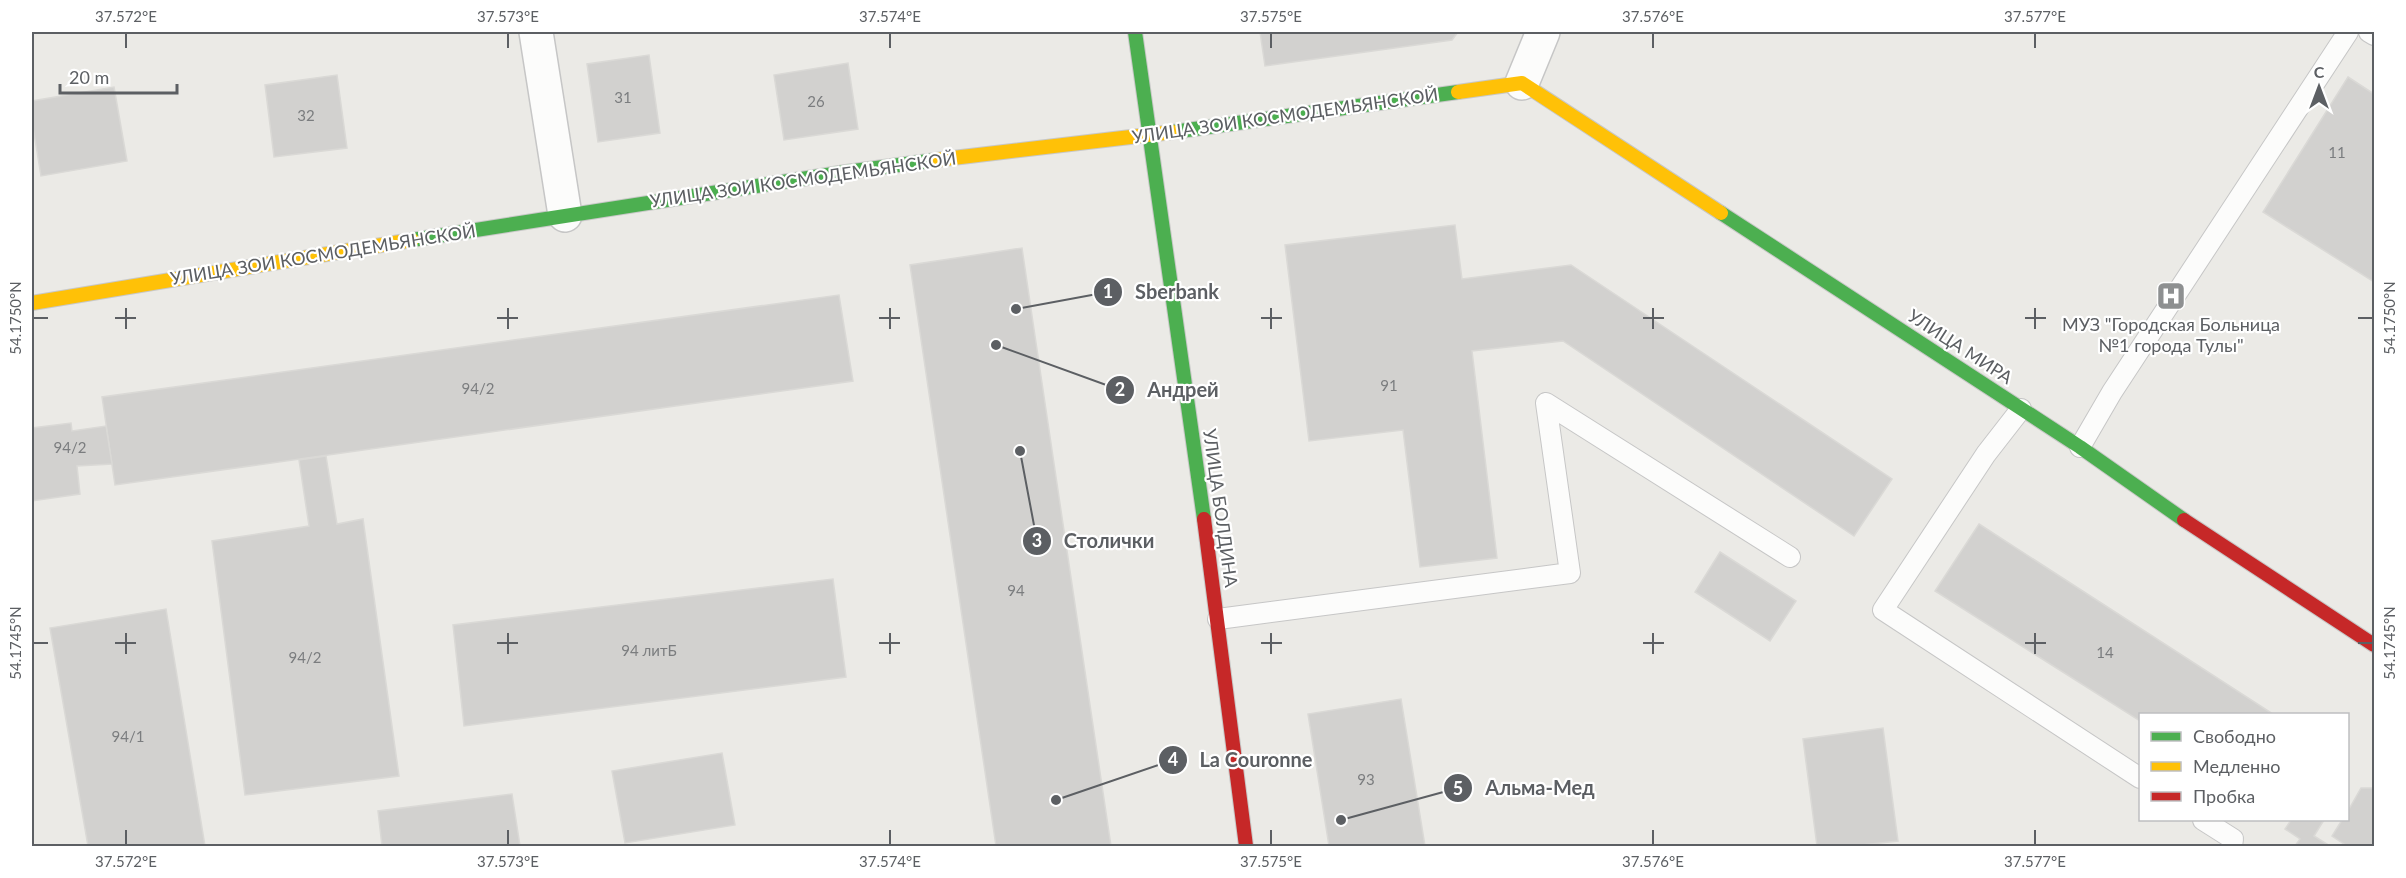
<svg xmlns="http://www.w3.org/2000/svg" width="2406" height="878" viewBox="0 0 2406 878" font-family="Lato,sans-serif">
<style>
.building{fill:#d2d1cf;stroke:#dad9d6;stroke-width:1.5}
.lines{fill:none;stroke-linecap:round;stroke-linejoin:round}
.lane-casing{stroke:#c6c6c6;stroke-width:22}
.street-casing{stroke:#c6c6c6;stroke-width:36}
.fast-casing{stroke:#c8c8c7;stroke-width:16}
.slow-casing{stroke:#c8c8c7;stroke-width:16}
.jam-casing{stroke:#c8c8c7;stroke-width:16}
.lane{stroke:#fcfcfb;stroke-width:20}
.street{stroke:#fcfcfb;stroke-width:33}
.fast{stroke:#4caf50;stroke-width:14}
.slow{stroke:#ffc107;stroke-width:14}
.jam{stroke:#c62828;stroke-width:14}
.ticks{fill:none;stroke:#5c5f63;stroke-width:2}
.labels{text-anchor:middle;stroke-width:4.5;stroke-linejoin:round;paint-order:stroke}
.number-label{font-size:15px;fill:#7b7d7f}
.street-label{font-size:18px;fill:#5c5f63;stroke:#fff}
.poi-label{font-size:18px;fill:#5c5f63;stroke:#fff}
.leader{fill:none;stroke:#5c5f63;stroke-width:2}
.callout-dot{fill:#5c5f63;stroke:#fff;stroke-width:2}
.mark-label{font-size:18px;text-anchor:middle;font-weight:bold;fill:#fff}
.callout-label{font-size:20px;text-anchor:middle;font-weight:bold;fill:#5c5f63;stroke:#fff;stroke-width:4.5;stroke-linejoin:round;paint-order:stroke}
.neatline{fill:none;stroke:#5c5f63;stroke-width:2}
.ticks-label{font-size:15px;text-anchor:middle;fill:#5c5f63}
</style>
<rect width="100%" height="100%" fill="#ebeae6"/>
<g class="building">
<path d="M1260,32H1458L1452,40L1265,66Z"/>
<path d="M649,55L660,133L598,142L587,64Z"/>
<path d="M848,63L858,129L784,140L774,75Z"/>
<path d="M337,75L347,148L274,157L265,85Z"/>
<path d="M2348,77L2374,94V282L2263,212Z"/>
<path d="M114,87L127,161L41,176L32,121V101Z"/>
<path d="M1455,225L1462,279L1571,265L1892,479L1854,536L1563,341L1472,351L1497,558L1420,567L1403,430L1309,441L1285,245Z"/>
<path d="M1022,248L1035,336L1111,846H996L910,265Z"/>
<path d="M839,295L853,381L115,485L102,397Z"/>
<path d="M71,423L72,431L106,426L112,464L77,466L80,494L32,501V428Z"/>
<path d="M326,456L337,524L363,519L399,776L245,795L212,541L309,526L299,460Z"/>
<path d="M1979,524L2273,714H2140V721L1935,591Z"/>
<path d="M1720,552L1796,601L1770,641L1695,592Z"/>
<path d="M833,579L846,677L464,726L453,625Z"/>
<path d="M166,609L205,846H88L50,628Z"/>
<path d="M1401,699L1425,846H1329L1308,714Z"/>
<path d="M1883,728L1898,841L1853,846H1817L1803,739Z"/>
<path d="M722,753L735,825L625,843L612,771Z"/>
<path d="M2361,788H2374V846H2347L2332,836L2342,820H2348V811Z"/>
<path d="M512,794L520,846H382L378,811Z"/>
<path d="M2291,820H2324L2314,836L2330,846H2295L2300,839L2285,829Z"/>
</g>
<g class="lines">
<g class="lane-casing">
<g id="lane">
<path d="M2369,32L2374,35"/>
<path d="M2021,409L1986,454L1883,610L2140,778"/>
<path d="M2080,447L2112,392L2348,32"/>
<path d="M1218,619L1570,573L1546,403L1790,557"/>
<path d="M2203,820L2233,839L2232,846"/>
</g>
</g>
<g class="street-casing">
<g id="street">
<path d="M536,32L565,215"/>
<path d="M1522,83L1543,32"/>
</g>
</g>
<g class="fast-casing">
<g id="fast">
<path d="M1135,32L1204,519"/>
<path d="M1173,132L1458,92"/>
<path d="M1721,213L2080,447L2184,520"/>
<path d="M412,240L846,172L936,160"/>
</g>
</g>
<g class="slow-casing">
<g id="slow">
<path d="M1458,92L1522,83L1721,213"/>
<path d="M936,160L1173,132"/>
<path d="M32,303L412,240"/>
</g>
</g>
<g class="jam-casing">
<g id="jam">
<path d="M1204,519L1246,846"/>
<path d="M2184,520L2374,645"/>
</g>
</g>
<use href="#lane" class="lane"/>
<use href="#street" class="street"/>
<use href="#fast" class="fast"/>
<use href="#slow" class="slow"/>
<use href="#jam" class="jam"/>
</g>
<path class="ticks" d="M126,33V48M508,33V48M890,33V48M1271,33V48M1653,33V48M2035,33V48M126,308V329M508,308V329M890,308V329M1271,308V329M1653,308V329M2035,308V329M33,318H48M115,318H136M497,318H518M879,318H900M1261,318H1282M1643,318H1664M2025,318H2046M2358,318H2373M126,633V654M508,633V654M890,633V654M1271,633V654M1653,633V654M2035,633V654M33,643H48M115,643H136M497,643H518M879,643H900M1261,643H1282M1643,643H1664M2025,643H2046M2358,643H2373M126,830V845M508,830V845M890,830V845M1271,830V845M1653,830V845M2035,830V845"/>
<defs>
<g id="hospital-square" transform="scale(1.5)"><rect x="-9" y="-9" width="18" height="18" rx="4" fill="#8e9091" stroke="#fff"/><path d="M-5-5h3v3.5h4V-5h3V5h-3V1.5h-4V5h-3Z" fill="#fff"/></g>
</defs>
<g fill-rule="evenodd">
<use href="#hospital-square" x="2171" y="296"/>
</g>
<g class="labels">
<g class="number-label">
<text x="623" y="103">31</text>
<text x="816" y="107">26</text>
<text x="306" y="121">32</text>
<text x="2337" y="158">11</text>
<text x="1389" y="391">91</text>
<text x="478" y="394">94/2</text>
<text x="70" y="453">94/2</text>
<text x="1016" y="596">94</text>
<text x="649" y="656">94 литБ</text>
<text x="2105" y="658">14</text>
<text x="305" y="663">94/2</text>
<text x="128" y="742">94/1</text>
<text x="1366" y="785">93</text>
</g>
<g class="street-label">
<text transform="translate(1285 116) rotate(-8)" y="6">УЛИЦА ЗОИ КОСМОДЕМЬЯНСКОЙ</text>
<text transform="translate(803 180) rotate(-8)" y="6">УЛИЦА ЗОИ КОСМОДЕМЬЯНСКОЙ</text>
<text transform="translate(323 255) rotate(-9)" y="6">УЛИЦА ЗОИ КОСМОДЕМЬЯНСКОЙ</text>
<text transform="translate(1960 347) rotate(33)" y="6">УЛИЦА МИРА</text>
<text transform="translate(1220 508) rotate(82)" y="6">УЛИЦА БОЛДИНА</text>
</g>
<g class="poi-label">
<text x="2171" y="331">МУЗ "Городская Больница<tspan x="2171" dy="21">№1 города Тулы"</tspan></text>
</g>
</g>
<path class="leader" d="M1016 309L1108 292M996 345L1120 390M1020 451L1037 541M1056 800L1173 760M1341 820L1458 788"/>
<g class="callout-dot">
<circle cx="1016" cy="309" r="6"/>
<circle cx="996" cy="345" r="6"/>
<circle cx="1020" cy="451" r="6"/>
<circle cx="1056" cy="800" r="6"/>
<circle cx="1341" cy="820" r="6"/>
<circle cx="1108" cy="292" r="15"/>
<circle cx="1120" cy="390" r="15"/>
<circle cx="1037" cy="541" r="15"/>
<circle cx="1173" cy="760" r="15"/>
<circle cx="1458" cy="788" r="15"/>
</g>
<g class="mark-label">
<text x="1108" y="298">1</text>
<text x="1120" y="396">2</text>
<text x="1037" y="547">3</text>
<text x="1173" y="766">4</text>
<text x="1458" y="795">5</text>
</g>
<g class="callout-label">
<text x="1177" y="299">Sberbank</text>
<text x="1183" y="397">Андрей</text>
<text x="1109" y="548">Столички</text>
<text x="1256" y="767">La Couronne</text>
<text x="1540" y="795">Альма-Мед</text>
</g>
<rect width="2406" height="878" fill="none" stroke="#ffffff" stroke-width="66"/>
<rect x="2139" y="713" width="210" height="108" fill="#ffffff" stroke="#bebfc1" stroke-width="1.5"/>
<rect x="2151" y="732" width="30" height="9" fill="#4caf50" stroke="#bebfc1" stroke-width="1.5"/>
<text x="2193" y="743" font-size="18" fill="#5c5f63">Свободно</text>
<rect x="2151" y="762" width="30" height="9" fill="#ffc107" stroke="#bebfc1" stroke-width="1.5"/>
<text x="2193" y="773" font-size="18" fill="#5c5f63">Медленно</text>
<rect x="2151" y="792" width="30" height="9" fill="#c62828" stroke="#bebfc1" stroke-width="1.5"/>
<text x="2193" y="803" font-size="18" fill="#5c5f63">Пробка</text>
<g transform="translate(2319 87)" stroke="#ffffff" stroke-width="4.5" paint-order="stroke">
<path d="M0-4.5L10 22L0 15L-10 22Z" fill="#5c5f63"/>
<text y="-9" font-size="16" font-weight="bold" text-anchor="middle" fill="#5c5f63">С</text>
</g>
<path d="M60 84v9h117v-9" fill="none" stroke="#5c5f63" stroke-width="3"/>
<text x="69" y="84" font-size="18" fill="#5c5f63" stroke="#ffffff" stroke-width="4.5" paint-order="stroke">20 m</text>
<rect x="33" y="33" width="2340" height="812" class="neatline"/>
<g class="ticks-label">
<text x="126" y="22">37.572°E</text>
<text x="508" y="22">37.573°E</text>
<text x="890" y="22">37.574°E</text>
<text x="1271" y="22">37.575°E</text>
<text x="1653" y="22">37.576°E</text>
<text x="2035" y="22">37.577°E</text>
<text transform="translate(16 318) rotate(-90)" y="5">54.1750°N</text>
<text transform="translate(2390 318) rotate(-90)" y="5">54.1750°N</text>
<text transform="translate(16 643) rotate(-90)" y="5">54.1745°N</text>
<text transform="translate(2390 643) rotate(-90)" y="5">54.1745°N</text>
<text x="126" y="867">37.572°E</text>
<text x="508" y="867">37.573°E</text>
<text x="890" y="867">37.574°E</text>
<text x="1271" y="867">37.575°E</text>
<text x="1653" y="867">37.576°E</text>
<text x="2035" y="867">37.577°E</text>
</g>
</svg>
